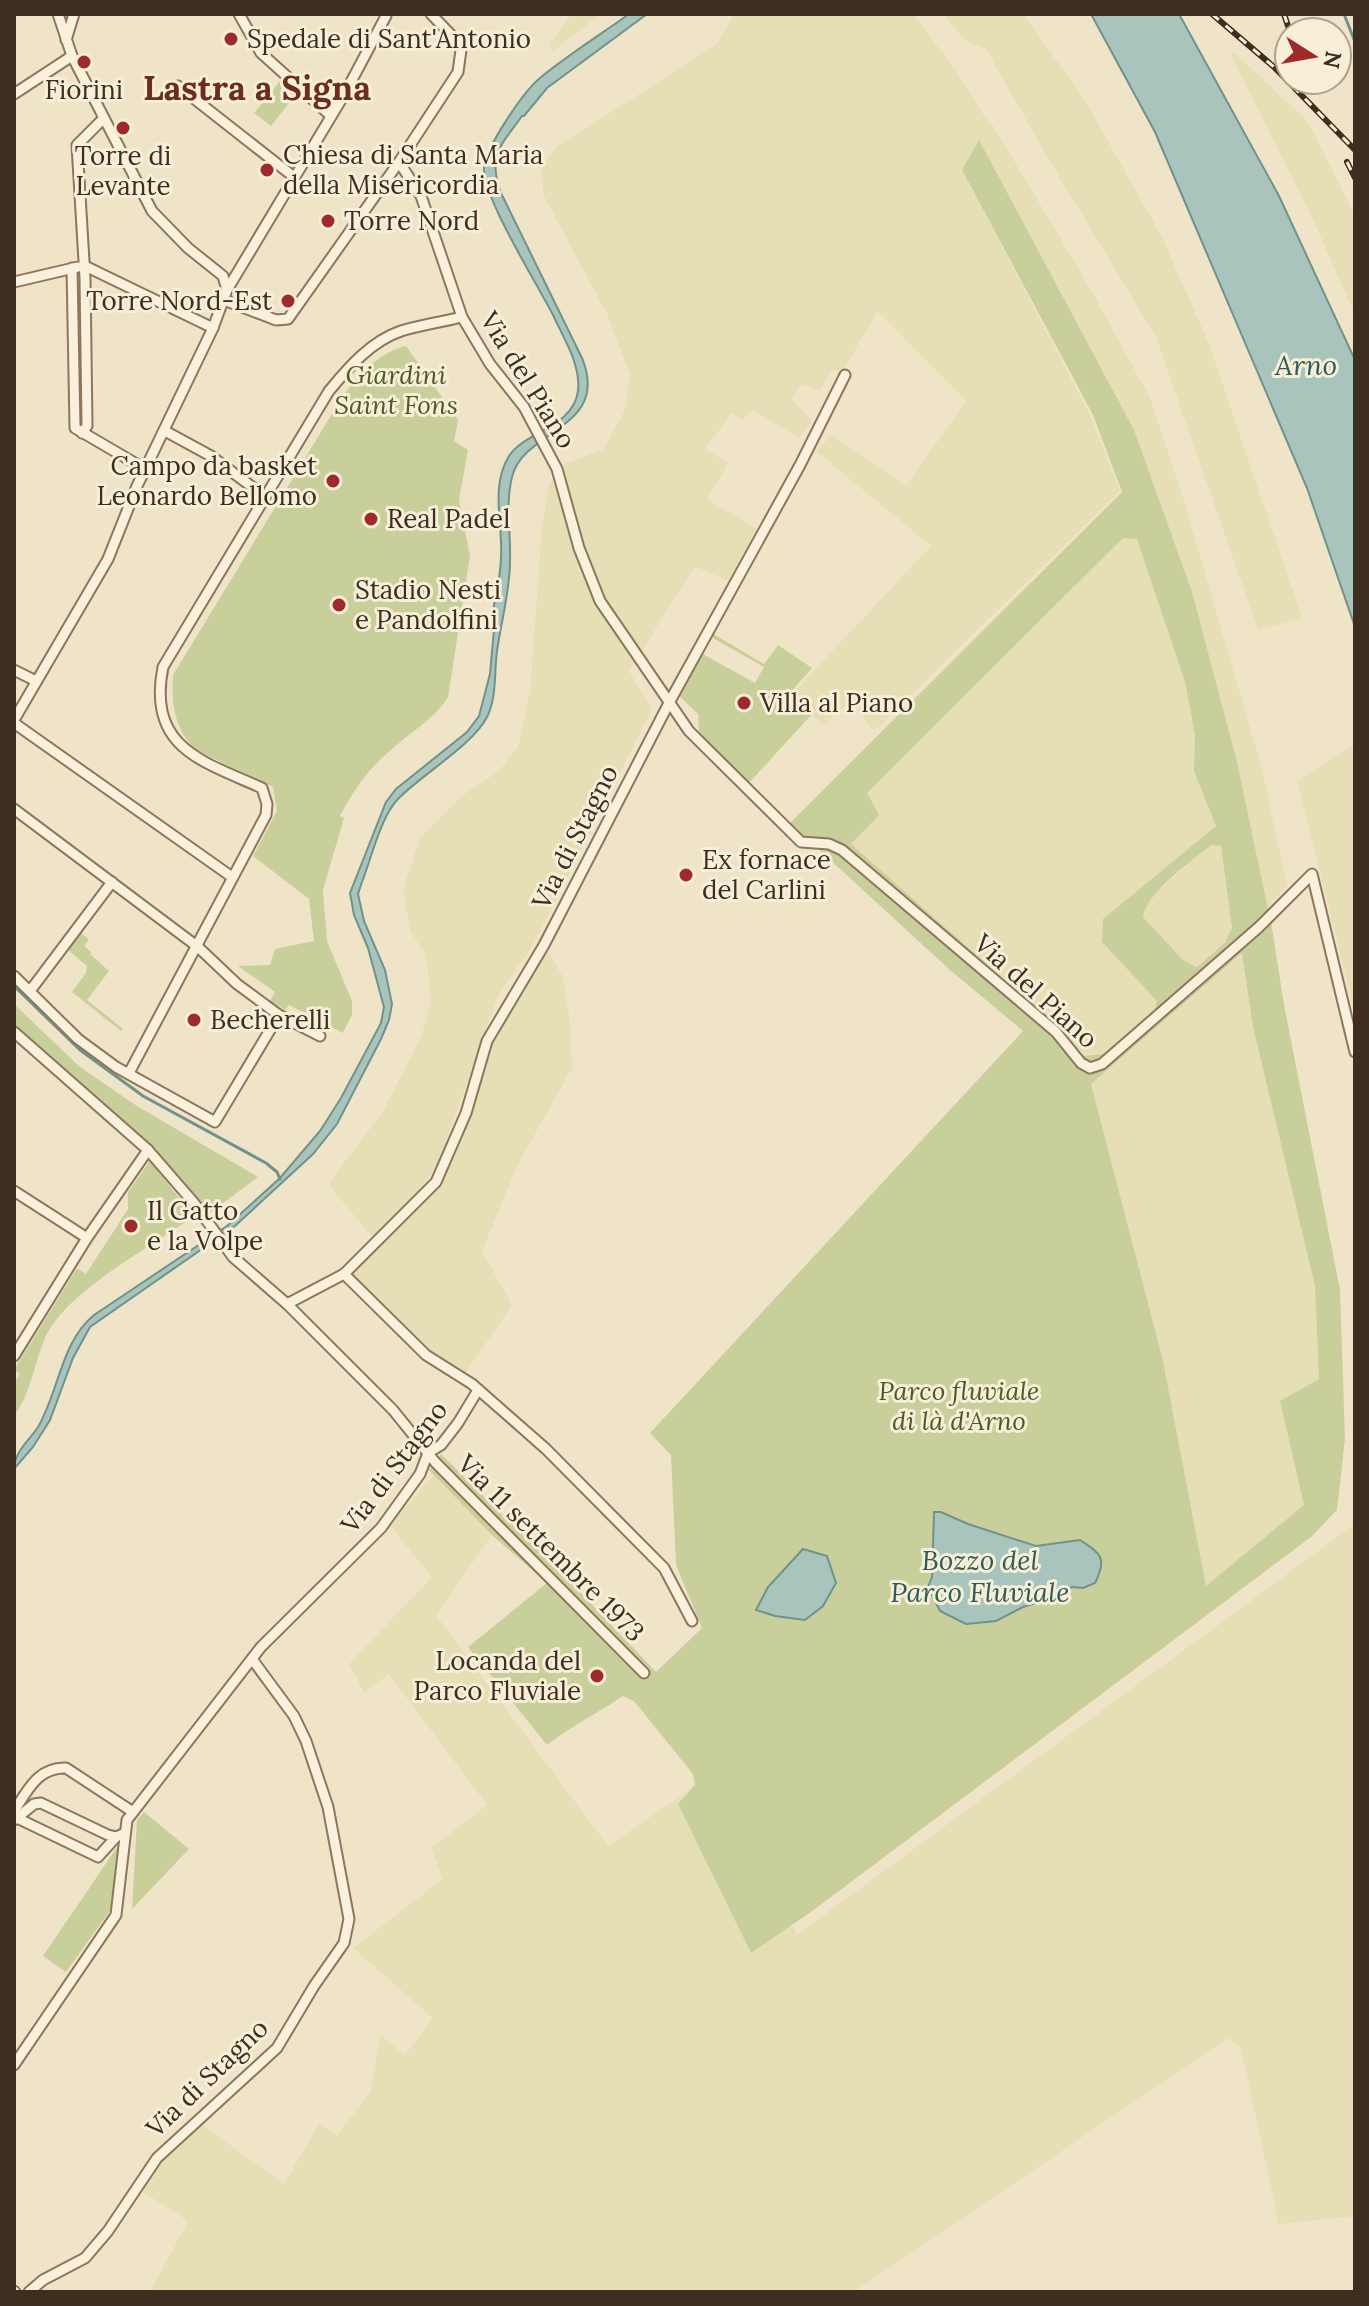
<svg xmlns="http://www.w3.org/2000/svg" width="1369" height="2306" viewBox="0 0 1369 2306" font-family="Lora,serif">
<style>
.farmland{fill:#e6deb5}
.green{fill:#c9cf9b;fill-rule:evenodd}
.water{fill:#a9c4bc;stroke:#6f938a;stroke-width:2}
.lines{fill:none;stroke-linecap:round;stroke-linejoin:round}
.stream{stroke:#6f938a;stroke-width:3}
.minor-casing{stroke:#8d765c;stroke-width:13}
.minor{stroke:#faf1dc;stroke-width:9}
.rail-casing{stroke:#3d2e20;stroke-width:6}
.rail{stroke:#f7eed8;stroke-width:3;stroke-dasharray:9;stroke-linecap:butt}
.poi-dot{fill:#9e2a2b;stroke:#f7eed8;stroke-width:3}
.labels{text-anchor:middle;stroke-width:6;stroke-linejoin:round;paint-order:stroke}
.poi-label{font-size:26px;fill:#3d2e20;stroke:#f7eed8;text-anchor:start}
.park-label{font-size:26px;font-style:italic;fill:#4d5a26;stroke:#f7eed8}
.street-label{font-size:26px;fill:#3d2e20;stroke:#f7eed8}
.water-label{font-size:28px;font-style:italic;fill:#2f5d5a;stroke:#f7eed8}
.district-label{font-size:34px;font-weight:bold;fill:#6b2e1e;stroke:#f7eed8}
</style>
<rect width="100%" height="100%" fill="#f0e4c8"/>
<g class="farmland">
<path d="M572,14H601L553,51L549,45Z"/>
<path d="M734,14H913L957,72L982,113L994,127L1090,288L1150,398L1184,501L1262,769L1287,885L1263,913L1199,626L976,145L964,174L1091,417L1120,491L874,731L851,702L823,725L790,696L931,546L816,451L832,435L906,486L966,401L878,311L842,372L833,370L819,390L801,384L791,399L812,421L799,438L753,410L742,420L732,413L705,449L728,463L707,499L757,529L728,581L695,566L629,671L652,709L533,945L498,996L438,1164L408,1206L374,1239L328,1184L382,1113L421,1037L431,1002L426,955L410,931L403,889L420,838L459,798L499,771L518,747L530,692L542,528L549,484L565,464L604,449L625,410L630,375L607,314L543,194L542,165L557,147L717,44Z"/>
<path d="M943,14H1023L1084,99L1162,237L1209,344L1302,618L1258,630L1156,337L1052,165L986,49L966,41Z"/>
<path d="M1230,54H1236L1308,122L1355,216V315L1315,224Z"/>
<path d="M1123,538H1137L1185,682L1195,735L1194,771L1216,826L1103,919L1102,942L1157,1001L1156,1010L1103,1054L1083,1056L1058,1027L851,844L879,815L867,793Z"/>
<path d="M1355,744V1013L1297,781Z"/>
<path d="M1211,844L1221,846L1232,928L1225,943L1198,968L1183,960L1143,917L1144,909L1157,892Z"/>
<path d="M544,945L563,977L569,1015L572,1068L518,1164L482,1251L512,1305L462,1378L426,1355L344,1274L436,1182L466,1113L487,1041Z"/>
<path d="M1243,953L1253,1027L1315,1286L1319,1379L1280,1401L1304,1505L1206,1587L1163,1361L1091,1084Z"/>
<path d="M434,1475L492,1535L436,1615L608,1846L716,1772L797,1935L1355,1524V2216L1279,2224L1241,2049L1228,2038L854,2292H150L188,2221L131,2184L147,2161L193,2118L284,2184L319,2124L337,2135L371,2092L380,2036L405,2055L433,2018L353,1948L443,1879L431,1848L487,1805L389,1674L364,1692L349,1664L432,1577L391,1527L403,1510Z"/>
</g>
<g class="green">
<path d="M281,80L296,94L271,126L254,113Z"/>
<path d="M979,140L1134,430L1192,592L1236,758L1272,928L1284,1005L1340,1290L1345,1439L1337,1510L1311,1537L815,1909L751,1953L678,1804L695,1785L693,1774L634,1701L623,1696C598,1713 571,1726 547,1745L468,1647L547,1583L492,1535L429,1470L441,1454L578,1590L656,1672L702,1628L676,1565L671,1455L650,1433L1023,1031L950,970L790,823L1122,492L1093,415L962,170ZM1123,538L1137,539L1185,682L1195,735L1194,771L1216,826L1103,919L1102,942L1157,1001L1155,1010L1103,1054L1083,1056L1058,1027L851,844L879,815L867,793ZM1211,845L1221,846L1232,928L1225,943L1197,967L1183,960L1143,917C1145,894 1193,860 1211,845ZM1242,953L1253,1027L1315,1286L1319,1379L1280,1401L1304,1505L1206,1586L1163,1361L1091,1084Z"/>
<path d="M406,346L458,420L454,441L468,450L459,500L470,556L448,697C435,718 416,728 398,744C370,767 357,784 340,816L344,818L323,890L327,941L352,1001V1015L343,1033L289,1005L285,1010L270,1001L275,992L238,966L270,965L275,949L314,941L309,899L253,856L277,811L273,787L196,750C174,729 171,703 173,675L335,409L347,414L336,408C350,382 376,353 406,346Z"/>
<path d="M710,632L764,664L778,645L812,668L791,692L813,713L749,783L699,737L698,714L675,692ZM711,637L764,667L755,683L701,653Z"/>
<path d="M81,933L89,939L84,946L91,952L90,954L109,971L87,1000L123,1029L121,1031L72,992L86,973L87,966L68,950Z"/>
<path d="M14,1004L80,1067L137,1106L258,1177L210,1213L144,1140L68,1078L14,1028Z"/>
<path d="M150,1161L191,1213L184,1223C145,1250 66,1293 46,1336C34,1362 32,1392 14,1416V1384L20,1374L14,1370L77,1268L86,1274L128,1209V1192Z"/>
<path d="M144,1812L189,1849L132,1909L137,1820Z"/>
<path d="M124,1837L117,1901L66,1972L43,1956Z"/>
</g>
<g class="water">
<path d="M629,14H647L547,88L524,116H522C501,146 488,153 500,191L582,358C611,429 523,429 512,477C505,505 511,532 510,561C510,591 501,622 497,651C494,673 497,697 487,717C473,745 421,775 398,799C381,816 371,859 362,882L358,894L364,921L385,970L392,1004L389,1020L381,1039L337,1124L313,1154L235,1226L90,1327L73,1358L50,1420L33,1447L14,1469C14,1452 29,1441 38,1427C59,1391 61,1342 94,1315L227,1226L280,1178L320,1131L341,1098L381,1023L384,1007L368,948L354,915L350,893L386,802L396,789L467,732L479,716L490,674L495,618L493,611C496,593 501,575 501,557C503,523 490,487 509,456C525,431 573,428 578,391C581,365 564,339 554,317C538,285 484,200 484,169C484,149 524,91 540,78C568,55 600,35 629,14Z"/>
<path d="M1091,14H1179L1279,196L1355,360V627L1307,488L1155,132Z"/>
<path d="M934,1512H941L968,1524L1036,1546L1080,1540C1102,1554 1107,1559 1095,1583L1083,1588L1072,1587L1052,1598L1023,1607L996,1621L966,1624L940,1611L928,1587L932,1577Z"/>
<path d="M803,1549L827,1556L836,1583L823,1606L805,1620L775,1616L756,1610L768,1587Z"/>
</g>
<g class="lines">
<g class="stream">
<path d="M1344,14L1355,42"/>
<path d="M14,986L80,1050L143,1096L266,1163L277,1172L280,1179"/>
</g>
<g class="minor-casing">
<g id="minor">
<path d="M239,14L261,53L331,116"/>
<path d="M66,40L74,14"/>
<path d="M178,86L294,177"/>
<path d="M14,94L72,56"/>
<path d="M399,162L421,196L462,317L490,364L524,407L557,469L579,548L600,601L689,731L801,842L829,844L842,850L1056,1032L1081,1063L1090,1068L1102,1064L1259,927L1312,874L1355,1052"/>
<path d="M85,266L213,328"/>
<path d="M72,268L75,428L145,469"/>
<path d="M14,282L78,267"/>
<path d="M227,290L344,95L386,16"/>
<path d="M224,300L276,320L288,319L399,162L458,72L461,50L456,40L431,14"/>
<path d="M165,431L211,456L264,496"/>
<path d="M82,433L87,426L85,278L77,145L104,118"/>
<path d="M14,670L36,681"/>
<path d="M14,720L108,559L137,486L213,328L227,290L223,276L188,248L152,211L72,56L58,14"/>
<path d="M14,723L232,877"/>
<path d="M14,809L198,947L237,984L279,1015L215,1122L116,1067L78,1039L14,976"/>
<path d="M30,991L112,882"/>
<path d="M279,1015L320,1036"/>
<path d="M14,1032L148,1150L194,1203L233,1257L287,1304L393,1410L435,1462L644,1673"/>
<path d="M129,1073L266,815L267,804L262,788C202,761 147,748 163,667L329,391C348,368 371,341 401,331C421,325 442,322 462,317"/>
<path d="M14,1191L87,1238"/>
<path d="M344,1274L426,1355L472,1384L546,1449L664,1568L692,1621"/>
<path d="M287,1304L344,1274L436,1182L466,1113L487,1041L544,945L670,701L800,465L845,375"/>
<path d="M14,1356L87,1238L148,1150"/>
<path d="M14,1811C28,1790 38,1767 66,1768L133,1812"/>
<path d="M17,1818L34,1804L41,1803L108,1835L116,1837L125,1833"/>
<path d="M14,1820L17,1818L98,1857L116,1837"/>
<path d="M14,2065L116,1915L127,1820L261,1647L381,1528L420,1474L428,1453L441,1445L458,1423L478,1390"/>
<path d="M14,2291L15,2292"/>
<path d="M29,2292L43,2280L85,2258L108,2231L157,2158L277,2048L314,1986L344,1943L349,1919L328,1807L306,1741L294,1716L252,1659"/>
</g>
</g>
<use href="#minor" class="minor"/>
<g class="rail-casing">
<g id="rail">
<path d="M1212,14L1274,67L1355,150"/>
<path d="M1284,14L1290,32"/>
<path d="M1310,80L1311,84"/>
<path d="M1347,162L1355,178"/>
</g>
</g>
<use href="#rail" class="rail"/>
</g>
<g class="poi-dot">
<circle cx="231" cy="39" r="8"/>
<circle cx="84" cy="62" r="8"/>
<circle cx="123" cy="128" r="8"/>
<circle cx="267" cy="170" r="8"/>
<circle cx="328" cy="221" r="8"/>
<circle cx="288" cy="301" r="8"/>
<circle cx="333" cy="481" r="8"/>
<circle cx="371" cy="519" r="8"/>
<circle cx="339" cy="605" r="8"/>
<circle cx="744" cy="703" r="8"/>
<circle cx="686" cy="875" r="8"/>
<circle cx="194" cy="1020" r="8"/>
<circle cx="131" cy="1226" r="8"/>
<circle cx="597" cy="1676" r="8"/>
</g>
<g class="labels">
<g class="poi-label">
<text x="247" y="48">Spedale di Sant'Antonio</text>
<text x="84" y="99" text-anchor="middle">Fiorini</text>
<text x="283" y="164">Chiesa di Santa Maria<tspan x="283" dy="30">della Misericordia</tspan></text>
<text x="123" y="165" text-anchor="middle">Torre di<tspan x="123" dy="30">Levante</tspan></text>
<text x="344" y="230">Torre Nord</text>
<text x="272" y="310" text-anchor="end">Torre Nord-Est</text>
<text x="317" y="475" text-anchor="end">Campo da basket<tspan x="317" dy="30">Leonardo Bellomo</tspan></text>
<text x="387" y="528">Real Padel</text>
<text x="355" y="599">Stadio Nesti<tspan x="355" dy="30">e Pandolfini</tspan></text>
<text x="760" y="712">Villa al Piano</text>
<text x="702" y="869">Ex fornace<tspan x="702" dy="30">del Carlini</tspan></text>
<text x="210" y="1029">Becherelli</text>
<text x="147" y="1220">Il Gatto<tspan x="147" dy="30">e la Volpe</tspan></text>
<text x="581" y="1670" text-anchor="end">Locanda del<tspan x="581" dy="30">Parco Fluviale</tspan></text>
</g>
<g class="park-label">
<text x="396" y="384">Giardini<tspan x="396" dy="30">Saint Fons</tspan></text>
<text x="959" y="1400">Parco fluviale<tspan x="959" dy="30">di là d'Arno</tspan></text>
</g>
<g class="street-label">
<text transform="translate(528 380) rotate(58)" y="9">Via del Piano</text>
<text transform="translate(575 837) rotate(-63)" y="9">Via di Stagno</text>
<text transform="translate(1036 991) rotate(42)" y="9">Via del Piano</text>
<text transform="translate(394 1467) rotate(-53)" y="9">Via di Stagno</text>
<text transform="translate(551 1548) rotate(45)" y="9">Via 11 settembre 1973</text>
<text transform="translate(207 2078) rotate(-44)" y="9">Via di Stagno</text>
</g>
<g class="water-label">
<text x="1306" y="375">Arno</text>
<text x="980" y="1570">Bozzo del<tspan x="980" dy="32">Parco Fluviale</tspan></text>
</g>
<g class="district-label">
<text x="257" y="100">Lastra a Signa</text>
</g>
</g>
<rect width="1369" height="2306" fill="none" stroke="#3d2e20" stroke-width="32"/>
<g transform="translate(1313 56) rotate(101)"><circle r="38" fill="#f7eed8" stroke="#ada18e" stroke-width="2"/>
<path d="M0-6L14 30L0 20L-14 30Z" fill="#9e2a2b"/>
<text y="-12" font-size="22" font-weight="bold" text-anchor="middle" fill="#3d2e20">N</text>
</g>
</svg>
